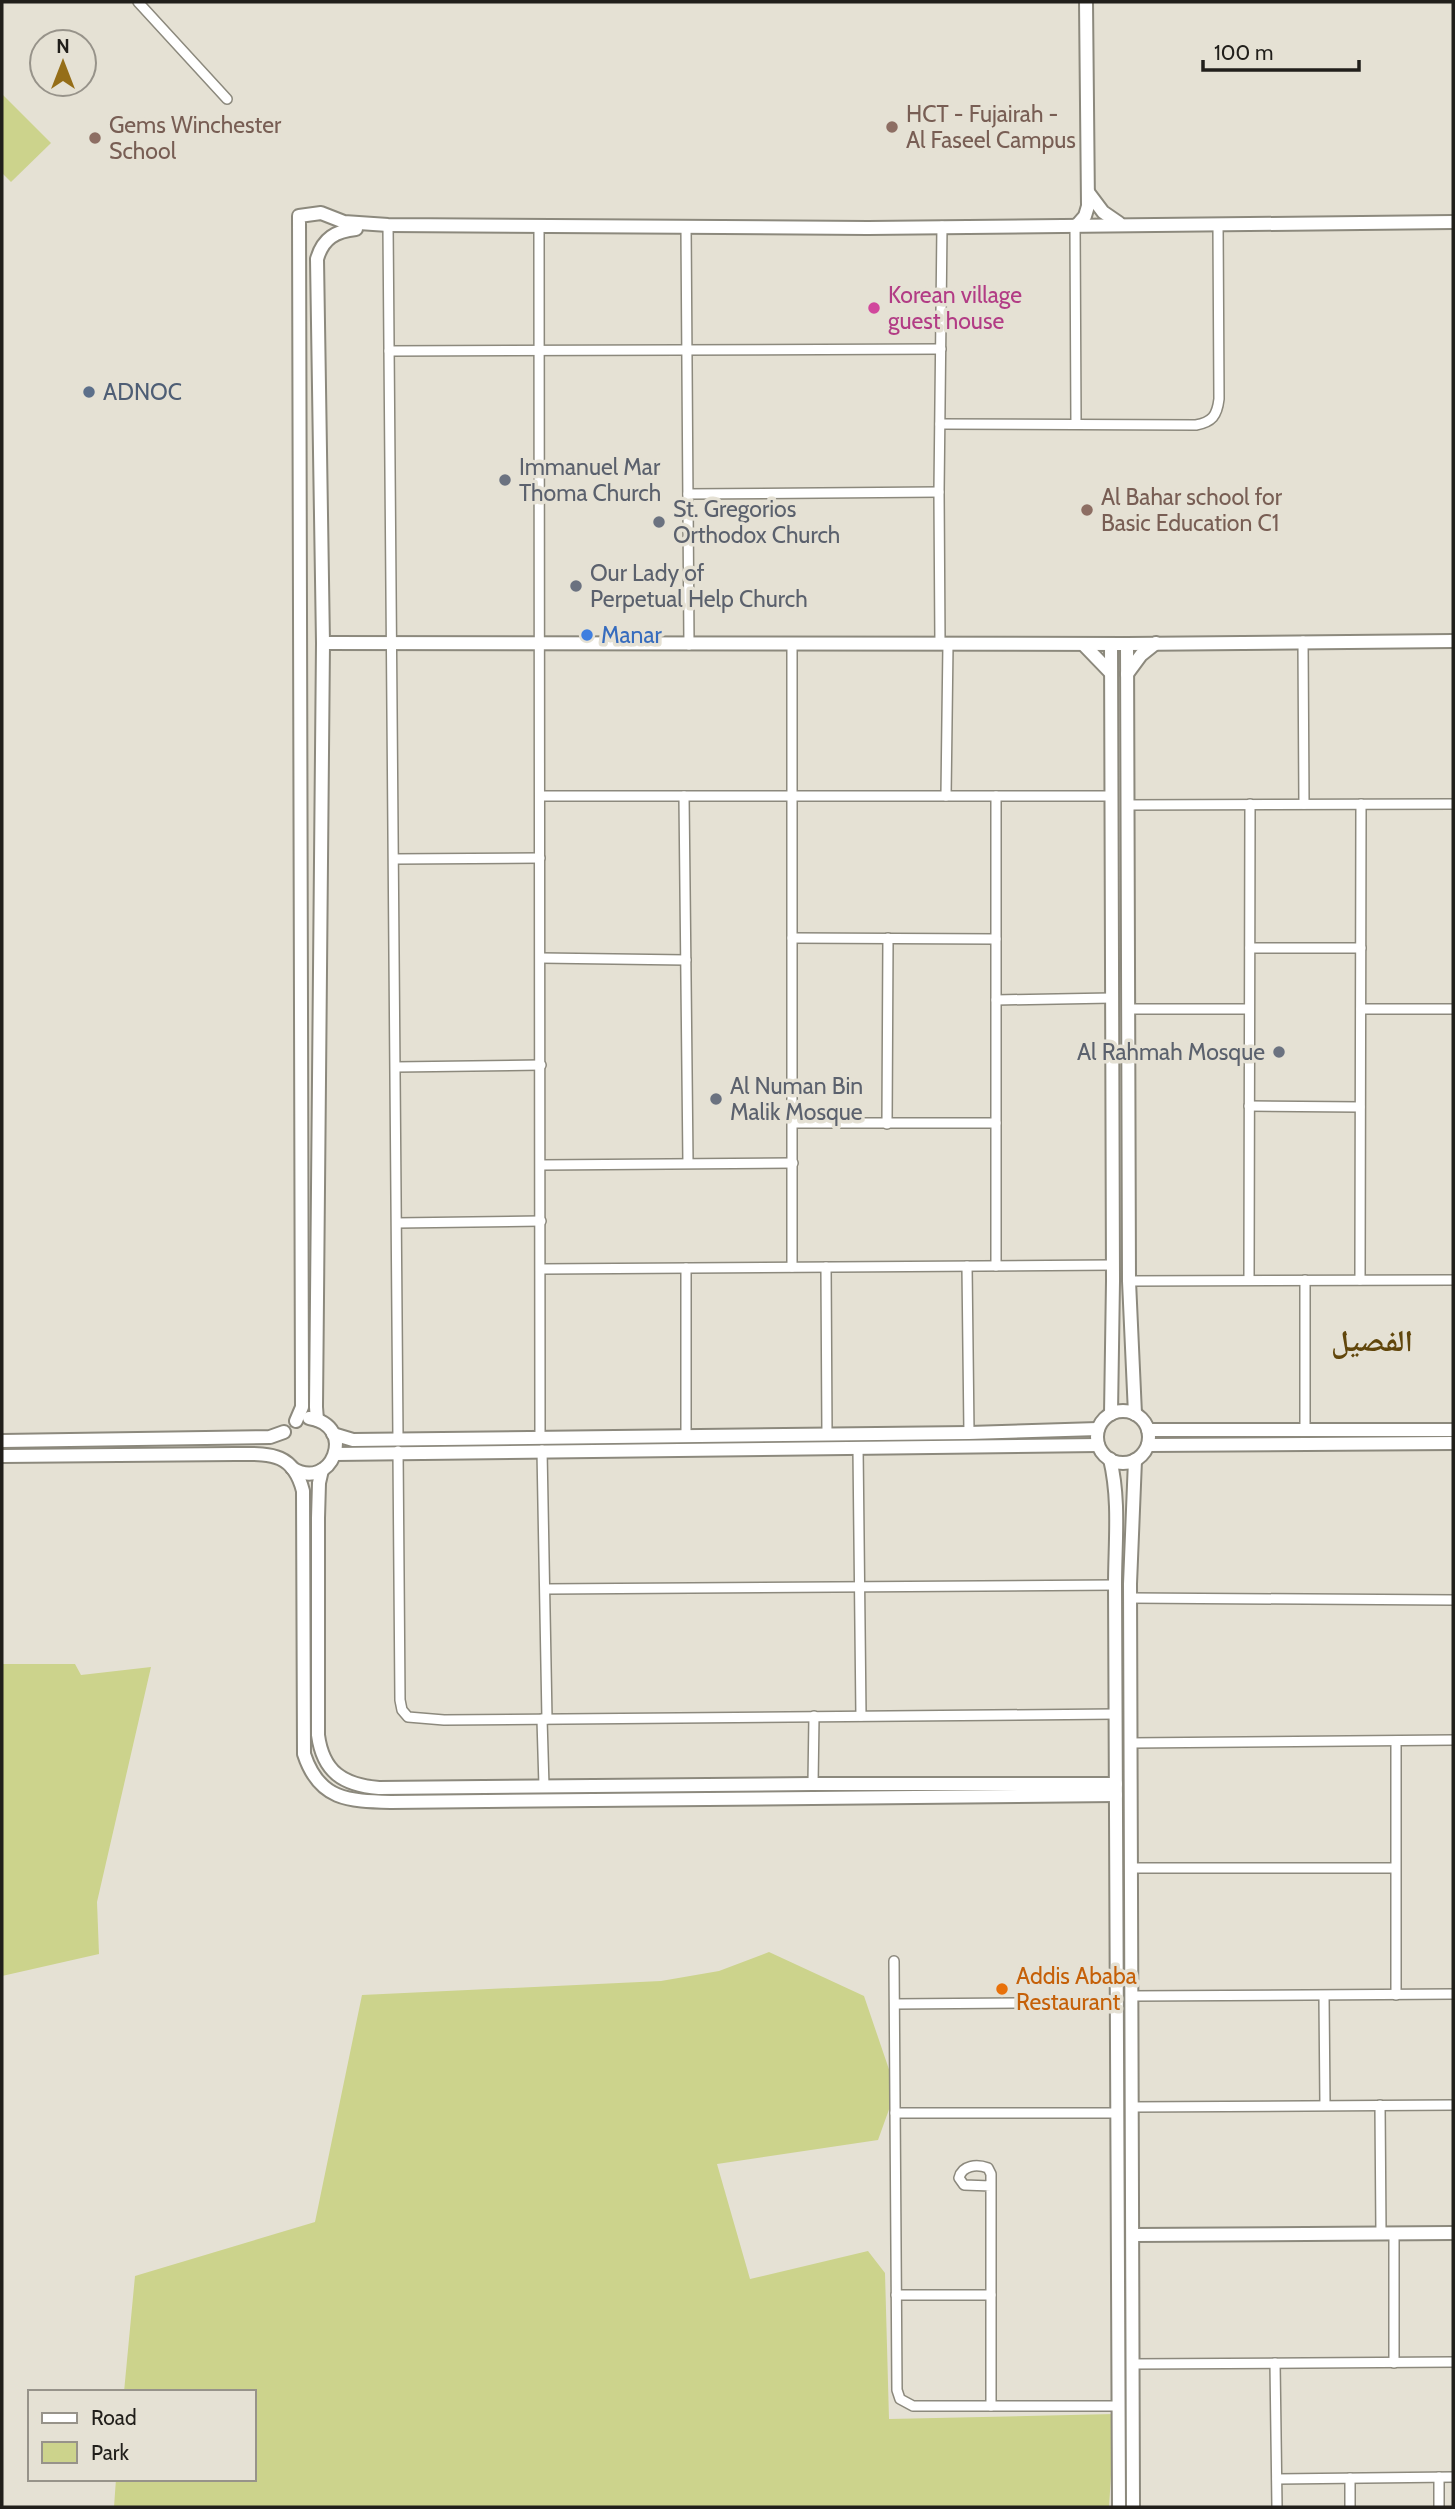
<svg xmlns="http://www.w3.org/2000/svg" width="1455" height="2509" viewBox="0 0 1455 2509" font-family="Cabin,'Noto Naskh Arabic',sans-serif">
<style>
.green{fill:#ccd38c}
.lines{fill:none;stroke-linecap:round;stroke-linejoin:round}
.street-casing{stroke:#8c897d;stroke-width:12}
.secondary-casing{stroke:#8c897d;stroke-width:16}
.street{stroke:#fff;stroke-width:9}
.secondary{stroke:#fff;stroke-width:12}
.education-dot{fill:#8d6e63;stroke:#e5e1d4;stroke-width:2.5}
.hotel-dot{fill:#d1479c;stroke:#e5e1d4;stroke-width:2.5}
.service-dot{fill:#5c6f8a;stroke:#e5e1d4;stroke-width:2.5}
.worship-dot{fill:#6b7280;stroke:#e5e1d4;stroke-width:2.5}
.shop-dot{fill:#3f7fe0;stroke:#e5e1d4;stroke-width:2.5}
.food-dot{fill:#e8710a;stroke:#e5e1d4;stroke-width:2.5}
.labels{text-anchor:middle;stroke-width:7;stroke-linejoin:round;paint-order:stroke}
.education-label{font-size:23px;fill:#785e54;stroke:#e5e1d4;text-anchor:start}
.hotel-label{font-size:23px;fill:#b23c85;stroke:#e5e1d4;text-anchor:start}
.service-label{font-size:23px;fill:#4e5e75;stroke:#e5e1d4;text-anchor:start}
.worship-label{font-size:23px;fill:#5b616d;stroke:#e5e1d4;text-anchor:start}
.shop-label{font-size:23px;fill:#366cbe;stroke:#e5e1d4;text-anchor:start}
.food-label{font-size:23px;fill:#c56008;stroke:#e5e1d4;text-anchor:start}
.district-label{font-size:30px;font-weight:bold;fill:#61460b;stroke:#e5e1d4}
</style>
<rect width="100%" height="100%" fill="#e5e1d4"/>
<g class="green">
<path d="M2,94L51,143L11,182L2,173Z"/>
<path d="M75,1664L81,1675L151,1667L97,1902L99,1954L2,1976V1664Z"/>
<path d="M769,1952L864,1996L896,2090L878,2140L717,2164L750,2279L868,2251L885,2273L889,2419L1115,2414L1109,2507H114L116,2479H254V2392H124L135,2276L315,2222L362,1995L661,1981L719,1971Z"/>
</g>
<g class="lines">
<g class="street-casing">
<g id="street">
<path d="M138,2L227,99"/>
<path d="M1075,224L1076,424"/>
<path d="M388,225L398,1439"/>
<path d="M539,226L540,1438"/>
<path d="M686,226L689,645"/>
<path d="M389,351L941,349"/>
<path d="M940,424L1196,425C1212,422 1217,416 1219,399L1218,224"/>
<path d="M688,494L939,492"/>
<path d="M1303,641L1304,804"/>
<path d="M940,644L939,492L942,226"/>
<path d="M540,796H1111"/>
<path d="M684,796L688,1163"/>
<path d="M946,796L948,644"/>
<path d="M996,796V1266"/>
<path d="M1127,805L1453,804"/>
<path d="M394,859L540,858"/>
<path d="M792,938L996,939"/>
<path d="M1250,948H1361"/>
<path d="M541,958L686,960"/>
<path d="M996,1000L1112,998"/>
<path d="M1128,1009H1249"/>
<path d="M1361,1009H1453"/>
<path d="M396,1067L541,1065"/>
<path d="M1249,1106L1360,1107"/>
<path d="M793,1123H996"/>
<path d="M887,1124L888,938"/>
<path d="M542,1165L793,1163"/>
<path d="M397,1223L541,1221"/>
<path d="M967,1266L969,1433"/>
<path d="M792,1267V644"/>
<path d="M826,1267L827,1435"/>
<path d="M542,1269L1113,1265"/>
<path d="M1249,1280L1250,804"/>
<path d="M1305,1280V1431"/>
<path d="M1360,1280L1361,804"/>
<path d="M1129,1281L1453,1280"/>
<path d="M686,1436V1268"/>
<path d="M858,1448L861,1716"/>
<path d="M542,1450L547,1719"/>
<path d="M398,1451L400,1700L402,1710L408,1717L444,1720L1116,1714"/>
<path d="M546,1589L1115,1585"/>
<path d="M1130,1598L1453,1600"/>
<path d="M542,1719L544,1786"/>
<path d="M1396,1741V1995"/>
<path d="M1131,1743L1453,1740"/>
<path d="M813,1784L814,1716"/>
<path d="M1131,1868H1395"/>
<path d="M894,1961L897,2390L900,2399L913,2406H1119"/>
<path d="M1132,1996L1453,1994"/>
<path d="M1324,1996L1325,2105"/>
<path d="M895,2004L1118,2002"/>
<path d="M1380,2105L1381,2234"/>
<path d="M1132,2107L1453,2105"/>
<path d="M895,2113H1118"/>
<path d="M896,2295H991"/>
<path d="M1275,2363L1277,2507"/>
<path d="M1394,2363V2234"/>
<path d="M1133,2364L1453,2362"/>
<path d="M991,2406V2174L988,2168C977,2164 962,2165 959,2178L964,2185L991,2186"/>
<path d="M1277,2479L1453,2477"/>
<path d="M1350,2507V2478"/>
<path d="M1439,2507V2477"/>
</g>
</g>
<g class="secondary-casing">
<g id="secondary">
<path d="M1088,192L1103,212L1119,223"/>
<path d="M1078,224L1085,216L1088,206L1086,2"/>
<path d="M323,643L1127,644L1453,641"/>
<path d="M1083,644L1111,673"/>
<path d="M1111,644L1113,1281L1111,1414"/>
<path d="M1127,644L1129,1281L1135,1414"/>
<path d="M1127,674L1141,655L1156,643"/>
<circle cx="1123" cy="1437" r="26"/>
<path d="M317,1420L316,1407L323,643L317,259C323,238 336,231 356,229"/>
<path d="M296,1421L302,1407L299,216L321,213L344,222L388,225L868,228L1453,222"/>
<path d="M1148,1430H1453"/>
<path d="M333,1434L353,1440L969,1433L1098,1429"/>
<path d="M2,1441L270,1437L284,1432"/>
<path d="M1148,1445L1453,1443"/>
<path d="M335,1454L1098,1445"/>
<path d="M2,1456L235,1454C268,1454 293,1451 303,1491L304,1754C319,1800 348,1801 391,1802L1116,1795"/>
<path d="M1110,1459C1120,1500 1115,1543 1115,1585L1119,2507"/>
<path d="M292,1468C331,1493 359,1426 309,1418"/>
<path d="M322,1470L319,1483L318,1518V1735C323,1772 343,1785 379,1788L813,1784H1116"/>
<path d="M1133,2235L1453,2233"/>
<path d="M1133,2507L1130,1584L1135,1460"/>
</g>
</g>
<use href="#street" class="street"/>
<use href="#secondary" class="secondary"/>
</g>
<g class="education-dot">
<circle cx="892" cy="127" r="7"/>
<circle cx="95" cy="138" r="7"/>
<circle cx="1087" cy="510" r="7"/>
</g>
<circle class="hotel-dot" cx="874" cy="308" r="7"/>
<circle class="service-dot" cx="89" cy="392" r="7"/>
<g class="worship-dot">
<circle cx="505" cy="480" r="7"/>
<circle cx="659" cy="522" r="7"/>
<circle cx="576" cy="586" r="7"/>
<circle cx="1279" cy="1052" r="7"/>
<circle cx="716" cy="1099" r="7"/>
</g>
<circle class="shop-dot" cx="587" cy="635" r="7"/>
<circle class="food-dot" cx="1002" cy="1989" r="7"/>
<g class="labels">
<g class="education-label">
<text x="906" y="122">HCT - Fujairah -<tspan x="906" dy="26">Al Faseel Campus</tspan></text>
<text x="109" y="133">Gems Winchester<tspan x="109" dy="26">School</tspan></text>
<text x="1101" y="505">Al Bahar school for<tspan x="1101" dy="26">Basic Education C1</tspan></text>
</g>
<g class="hotel-label">
<text x="888" y="303">Korean village<tspan x="888" dy="26">guest house</tspan></text>
</g>
<g class="service-label">
<text x="103" y="400">ADNOC</text>
</g>
<g class="worship-label">
<text x="519" y="475">Immanuel Mar<tspan x="519" dy="26">Thoma Church</tspan></text>
<text x="673" y="517">St. Gregorios<tspan x="673" dy="26">Orthodox Church</tspan></text>
<text x="590" y="581">Our Lady of<tspan x="590" dy="26">Perpetual Help Church</tspan></text>
<text x="1265" y="1060" text-anchor="end">Al Rahmah Mosque</text>
<text x="730" y="1094">Al Numan Bin<tspan x="730" dy="26">Malik Mosque</tspan></text>
</g>
<g class="shop-label">
<text x="601" y="643">Manar</text>
</g>
<g class="food-label">
<text x="1016" y="1984">Addis Ababa<tspan x="1016" dy="26">Restaurant</tspan></text>
</g>
<g class="district-label">
<text x="1372" y="1351">الفصيل</text>
</g>
</g>
<rect width="1455" height="2509" fill="none" stroke="#211f1b" stroke-width="7"/>
<rect x="28" y="2390" width="228" height="91" fill="#e5e1d4" stroke="#97938a" stroke-width="2"/>
<rect x="42" y="2413" width="35" height="10" fill="#ffffff" stroke="#97938a" stroke-width="2"/>
<text x="91" y="2425" font-size="21" fill="#211f1b">Road</text>
<rect x="42" y="2442" width="35" height="21" fill="#ccd38c" stroke="#97938a" stroke-width="2"/>
<text x="91" y="2460" font-size="21" fill="#211f1b">Park</text>
<g transform="translate(63 63)"><circle r="33" fill="#e5e1d4" stroke="#97938a" stroke-width="2"/>
<path d="M0-5L12 26L0 18L-12 26Z" fill="#956e18"/>
<text y="-10" font-size="19" font-weight="bold" text-anchor="middle" fill="#211f1b">N</text>
</g>
<path d="M1203 60v10h156v-10" fill="none" stroke="#211f1b" stroke-width="3.5"/>
<text x="1214" y="60" font-size="21" fill="#211f1b" stroke="#e5e1d4" stroke-width="5" paint-order="stroke">100 m</text>
</svg>
